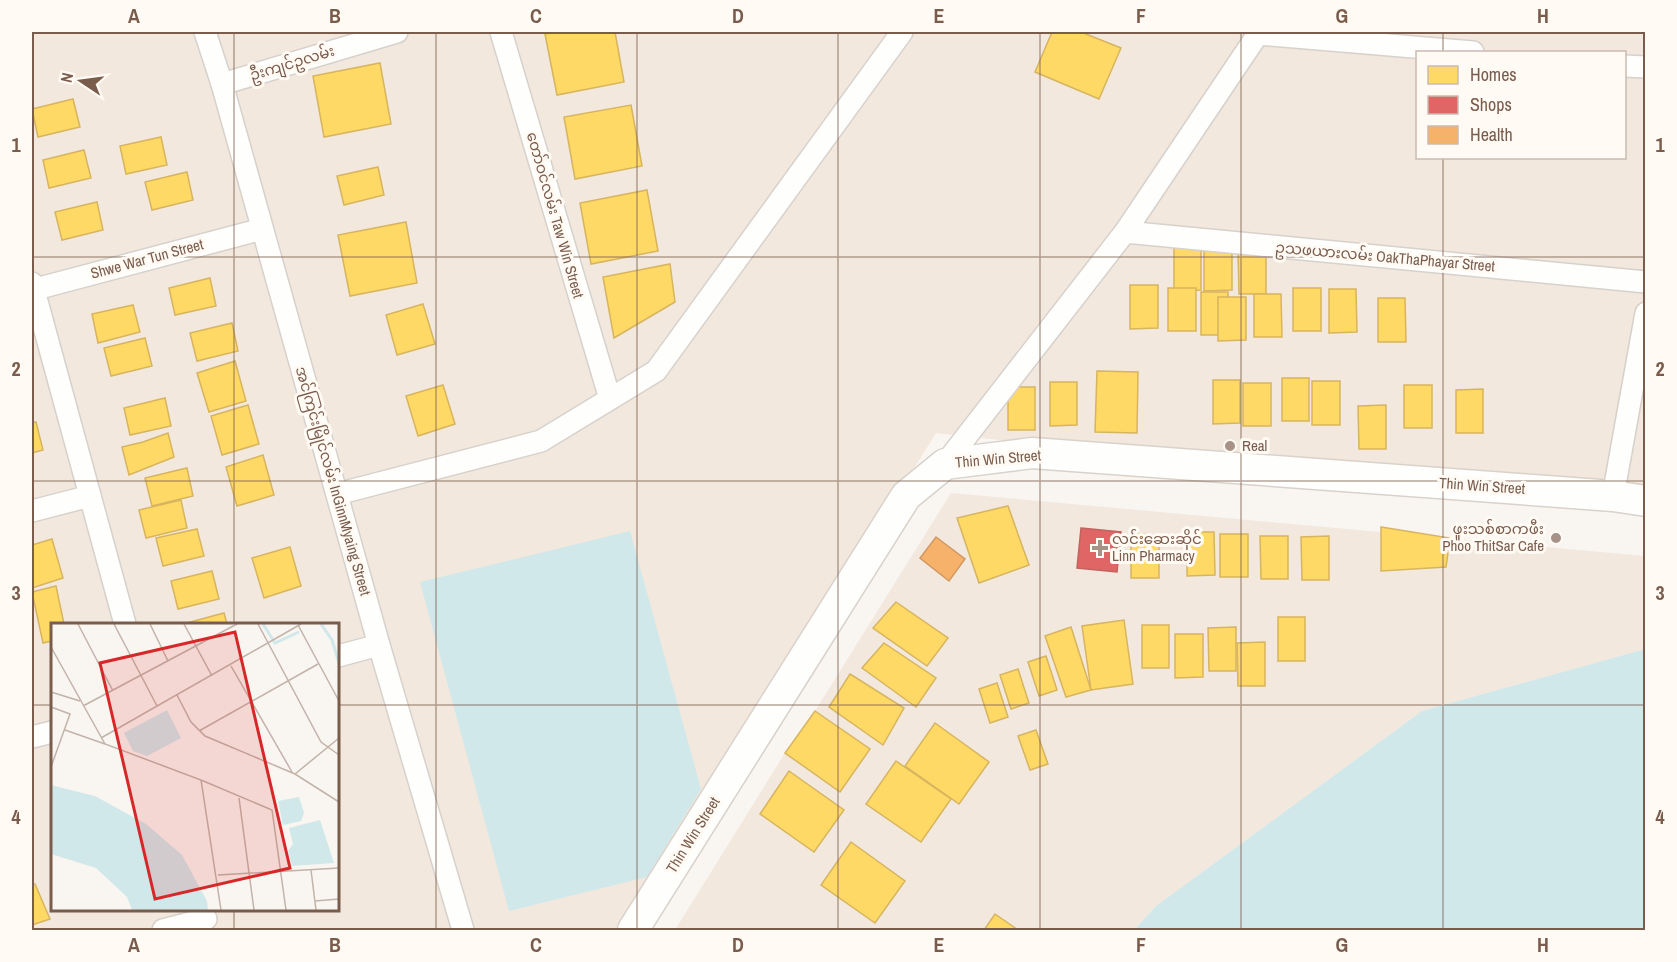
<svg xmlns="http://www.w3.org/2000/svg" width="1677" height="962" viewBox="0 0 1677 962" font-family="'Archivo Narrow','Noto Sans Myanmar',sans-serif">
<style>
.residential{fill:#f2e8de;fill-rule:evenodd}
.water{fill:#d0e8ea}
.homes{fill:#ffd966;stroke:#d7b45e;stroke-width:1.5}
.shops{fill:#e06666;stroke:#c1635e;stroke-width:1.5}
.health{fill:#f6b26b;stroke:#d19862;stroke-width:1.5}
.lines{fill:none;stroke-linecap:round;stroke-linejoin:round}
.minor-casing{stroke:#d7d1cb;stroke-width:24}
.secondary-casing{stroke:#d9d2cb;stroke-width:33}
.minor{stroke:#fefefd;stroke-width:21}
.secondary{stroke:#fefefd;stroke-width:30}
.grid{fill:none;stroke:#7a5c4d;stroke-width:1.5;stroke-opacity:0.55}
.poi-dot{fill:#a69286;stroke:#fffaf3;stroke-width:2}
.labels{text-anchor:middle;stroke-width:6;stroke-linejoin:round;paint-order:stroke}
.street-label{font-size:15px;fill:#7a5c4d;stroke:#fffaf3}
.poi-label{font-size:15px;fill:#7a5c4d;stroke:#fffaf3;text-anchor:start}
.inset-river{fill:none;stroke:#d0e8ea;stroke-width:3}
.inset-road{fill:none;stroke:#c2b3aa;stroke-width:1.5}
.view{fill:#d62828;fill-opacity:0.15;stroke:#d62828;stroke-width:3}
.inset-edge{fill:none;stroke:#7a5c4d;stroke-width:3}
.neatline{fill:none;stroke:#7a5c4d;stroke-width:2}
.grid-label{font-size:20px;text-anchor:middle;font-weight:bold;fill:#7a5c4d}
</style>
<rect width="100%" height="100%" fill="#f9f5f0"/>
<g class="residential">
<path d="M32,32H1645V510L936,433L625,930H32ZM1418,52H1624V158H1418ZM52,624H338V910H52Z"/>
<path d="M951,493L1645,556V649L1422,711L1156,906L1134,930H675L785,753L815,711Z"/>
</g>
<g class="water">
<path d="M630,531L701,789L647,877L509,911L420,582Z"/>
<path d="M1645,649V930H1134L1156,906L1422,711Z"/>
</g>
<g class="homes">
<path d="M557,32H615L624,82L557,95L545,34Z"/>
<path d="M1052,32H1081L1121,48L1099,99L1035,72Z"/>
<path d="M380,63L391,124L324,137L313,76Z"/>
<path d="M73,99L80,127L38,137L32,109Z"/>
<path d="M631,105L642,166L575,179L564,117Z"/>
<path d="M161,137L167,165L126,174L120,146Z"/>
<path d="M84,150L91,178L49,188L43,160Z"/>
<path d="M378,167L384,195L344,205L337,176Z"/>
<path d="M187,172L193,200L152,210L145,182Z"/>
<path d="M647,190L658,251L591,264L580,203Z"/>
<path d="M97,202L103,230L62,240L55,212Z"/>
<path d="M406,222L417,283L350,296L338,235Z"/>
<path d="M1174,247H1201V290L1174,291Z"/>
<path d="M1204,247H1232V290L1204,291Z"/>
<path d="M1238,250H1266V294H1239Z"/>
<path d="M670,264L675,302L614,338L603,277Z"/>
<path d="M210,278L216,306L175,315L169,288Z"/>
<path d="M1130,285H1158V328L1130,329Z"/>
<rect x="1168" y="288" width="28" height="43"/>
<rect x="1293" y="288" width="28" height="43"/>
<path d="M1329,289H1356L1357,332L1329,333Z"/>
<path d="M1201,292H1228L1229,335H1201Z"/>
<path d="M1254,294H1281L1282,337H1254Z"/>
<path d="M1218,297H1246V340L1218,341Z"/>
<path d="M1378,298H1405L1406,342H1378Z"/>
<path d="M423,304L435,344L397,355L386,315Z"/>
<path d="M133,305L140,332L98,343L92,314Z"/>
<path d="M232,323L238,351L197,361L190,333Z"/>
<path d="M145,338L152,366L111,376L104,348Z"/>
<path d="M235,361L246,401L209,412L197,373Z"/>
<path d="M1097,371L1138,372L1137,433L1095,432Z"/>
<rect x="1282" y="378" width="27" height="43"/>
<path d="M1213,380H1240V423L1213,424Z"/>
<rect x="1312" y="381" width="28" height="44"/>
<path d="M1050,382H1077V425L1050,426Z"/>
<rect x="1243" y="383" width="28" height="43"/>
<path d="M443,385L455,424L418,436L406,396Z"/>
<rect x="1404" y="385" width="28" height="43"/>
<rect x="1008" y="387" width="27" height="43"/>
<path d="M1483,389V433H1456V390Z"/>
<path d="M165,398L171,426L130,435L124,408Z"/>
<path d="M248,405L259,444L222,455L211,416Z"/>
<path d="M1386,405V449H1359L1358,406Z"/>
<path d="M36,422L43,450L32,453V423Z"/>
<path d="M168,433L174,457L129,475L122,447L143,442Z"/>
<path d="M263,455L274,495L237,506L226,467Z"/>
<path d="M187,468L193,496L152,506L145,478Z"/>
<path d="M181,500L187,528L146,538L139,510Z"/>
<path d="M1008,506L1029,565L979,583L957,518Z"/>
<path d="M1381,527L1450,538L1446,567L1381,571Z"/>
<path d="M197,529L204,556L163,566L156,538Z"/>
<path d="M1187,532H1214L1215,575L1187,576Z"/>
<path d="M1131,534L1159,535V578H1131Z"/>
<rect x="1220" y="534" width="28" height="43"/>
<path d="M1260,536H1288V579H1261Z"/>
<path d="M1329,536V580H1302L1301,537Z"/>
<path d="M52,539L63,578L32,588V545Z"/>
<path d="M290,547L301,586L264,598L252,558Z"/>
<path d="M212,571L219,599L178,609L171,581Z"/>
<path d="M56,586L64,624H52V641L43,643L32,592Z"/>
<path d="M896,602L948,638L927,666L873,628Z"/>
<path d="M224,613L227,624H183Z"/>
<rect x="1278" y="617" width="27" height="44"/>
<path d="M1124,620L1133,684L1091,690L1082,626Z"/>
<rect x="1142" y="625" width="27" height="43"/>
<path d="M1071,627L1091,690L1066,697L1045,636Z"/>
<path d="M1236,627V671H1209L1208,628Z"/>
<path d="M1175,634H1203V677L1175,678Z"/>
<path d="M1265,642V686H1238L1237,643Z"/>
<path d="M884,643L936,678L916,707L862,668Z"/>
<path d="M1046,656L1057,690L1039,696L1028,662Z"/>
<path d="M1018,669L1029,703L1011,709L1000,675Z"/>
<path d="M850,674L904,708L883,745L829,707Z"/>
<path d="M997,683L1008,717L990,723L979,689Z"/>
<path d="M815,711L870,749L840,792L785,753Z"/>
<path d="M935,723L989,762L959,804L905,766Z"/>
<path d="M1036,730L1048,764L1030,770L1018,736Z"/>
<path d="M896,761L951,799L921,842L866,804Z"/>
<path d="M789,771L844,810L814,852L760,814Z"/>
<path d="M851,842L905,881L875,923L821,885Z"/>
<path d="M32,884H35L50,919L32,925Z"/>
<path d="M995,914L1018,930H984Z"/>
</g>
<path class="shops" d="M1081,528L1121,532L1117,572L1077,568Z"/>
<path class="health" d="M936,537L965,559L949,581L920,558Z"/>
<g class="lines">
<g class="minor-casing">
<g id="minor">
<path d="M205,32L222,84L379,645L463,930"/>
<path d="M501,32L610,399"/>
<path d="M1624,66L1646,67"/>
<path d="M222,84L397,32"/>
<path d="M1125,232L1646,282"/>
<path d="M32,283L125,624"/>
<path d="M32,290L262,229"/>
<path d="M945,464L1125,232L1258,34L1473,52"/>
<path d="M337,494L541,441L656,371L902,32"/>
<path d="M1613,496L1646,313"/>
<path d="M32,511L90,496"/>
<path d="M338,656L379,645"/>
<path d="M32,737L52,732"/>
<path d="M163,930L206,919"/>
</g>
</g>
<g class="secondary-casing">
<path id="secondary" d="M633,930L906,496L945,464L1032,453L1613,496L1646,501"/>
</g>
<use href="#minor" class="minor"/>
<use href="#secondary" class="secondary"/>
</g>
<path class="grid" d="M234,32V624M436,32V930M637,32V930M838,32V930M1040,32V930M1241,32V930M1443,32V52M1443,158V930M32,257H1646M32,481H1646M32,705H52M338,705H1646M234,910V930"/>
<g class="poi-dot">
<circle cx="1230" cy="446" r="6"/>
<circle cx="1556" cy="538" r="6"/>
<path d="M1097 539h6v6h6v6h-6v6h-6v-6h-6v-6h6z"/>
</g>
<g class="labels">
<g class="street-label">
<text transform="translate(292 63) rotate(-17)" y="5">ဦးကျင်ဥလမ်း</text>
<text transform="translate(555 215) rotate(74)" y="5">တော်ဝင်လမ်း Taw Win Street</text>
<text transform="translate(1385 257) rotate(5)" y="5">ဥသဖယားလမ်း OakThaPhayar Street</text>
<text transform="translate(147 259) rotate(-15)" y="5">Shwe War Tun Street</text>
<text transform="translate(998 459) rotate(-5)" y="5">Thin Win Street</text>
<text transform="translate(333 481) rotate(74)" y="5">အင်ကြင်းမြိုင်လမ်း InGinnMyaing Street</text>
<text transform="translate(1482 486) rotate(4)" y="5">Thin Win Street</text>
<text transform="translate(693 835) rotate(-58)" y="5">Thin Win Street</text>
</g>
<g class="poi-label">
<text x="1242" y="451">Real</text>
<text x="1544" y="534" text-anchor="end">ဖူးသစ်စာကဖီး<tspan x="1544" dy="17">Phoo ThitSar Cafe</tspan></text>
<text x="1112" y="544">လင်းဆေးဆိုင်<tspan x="1112" dy="17">Linn Pharmacy</tspan></text>
</g>
</g>
<g transform="translate(51 623)">
<rect width="288" height="288" fill="#f9f5f0"/>
<path d="M116,87L130,115L96,133L82,128L73,110ZM0,162L44,173L95,201L131,232L156,278L157,287H81L76,274L45,245L0,231ZM248,174L253,190L250,198L232,202L227,178ZM269,197L283,240L241,243L237,228L242,221L238,205Z" fill="#d0e8ea"/>
<path class="inset-river" d="M212,1L224,20L248,9M270,1L281,17L288,40"/>
<path class="inset-road" d="M27,1L62,68M63,1L106,83M99,1L117,38M133,1L161,53M207,1L270,119L288,132M247,2L288,78M0,24L54,121L150,157L170,287M180,43L241,149M0,69L29,78M126,72L140,99L154,113L244,151L288,179M32,83L186,1M0,84L19,91L0,144M14,107L54,121M148,108L267,41M50,115L250,1M244,151L288,115M150,157L221,187L235,287M188,175L203,287M260,247L265,287M167,252L288,245M264,278L288,276"/>
<path class="view" d="M184,9L239,245L104,276L49,40Z"/>
<rect width="288" height="288" class="inset-edge"/>
</g>
<rect width="1677" height="962" fill="none" stroke="#fffaf3" stroke-width="66"/>
<rect x="1416" y="51" width="210" height="108" fill="#fffaf3" stroke="#cabbb1" stroke-width="1.5"/>
<rect x="1428" y="66" width="30" height="18" fill="#ffd966" stroke="#cabbb1" stroke-width="1.5"/>
<text x="1470" y="81" font-size="18" fill="#7a5c4d">Homes</text>
<rect x="1428" y="96" width="30" height="18" fill="#e06666" stroke="#cabbb1" stroke-width="1.5"/>
<text x="1470" y="111" font-size="18" fill="#7a5c4d">Shops</text>
<rect x="1428" y="126" width="30" height="18" fill="#f6b26b" stroke="#cabbb1" stroke-width="1.5"/>
<text x="1470" y="141" font-size="18" fill="#7a5c4d">Health</text>
<g transform="translate(81 81) rotate(283)" stroke="#fffaf3" stroke-width="4.5" paint-order="stroke">
<path d="M0-4.5L10 22L0 15L-10 22Z" fill="#7a5c4d"/>
<text y="-9" font-size="16" font-weight="bold" text-anchor="middle" fill="#7a5c4d">N</text>
</g>
<rect x="33" y="33" width="1611" height="896" class="neatline"/>
<g class="grid-label">
<text x="134" y="23">A</text>
<text x="335" y="23">B</text>
<text x="536" y="23">C</text>
<text x="738" y="23">D</text>
<text x="939" y="23">E</text>
<text x="1141" y="23">F</text>
<text x="1342" y="23">G</text>
<text x="1543" y="23">H</text>
<text x="16" y="152">1</text>
<text x="1660" y="152">1</text>
<text x="16" y="376">2</text>
<text x="1660" y="376">2</text>
<text x="16" y="600">3</text>
<text x="1660" y="600">3</text>
<text x="16" y="824">4</text>
<text x="1660" y="824">4</text>
<text x="134" y="952">A</text>
<text x="335" y="952">B</text>
<text x="536" y="952">C</text>
<text x="738" y="952">D</text>
<text x="939" y="952">E</text>
<text x="1141" y="952">F</text>
<text x="1342" y="952">G</text>
<text x="1543" y="952">H</text>
</g>
</svg>
